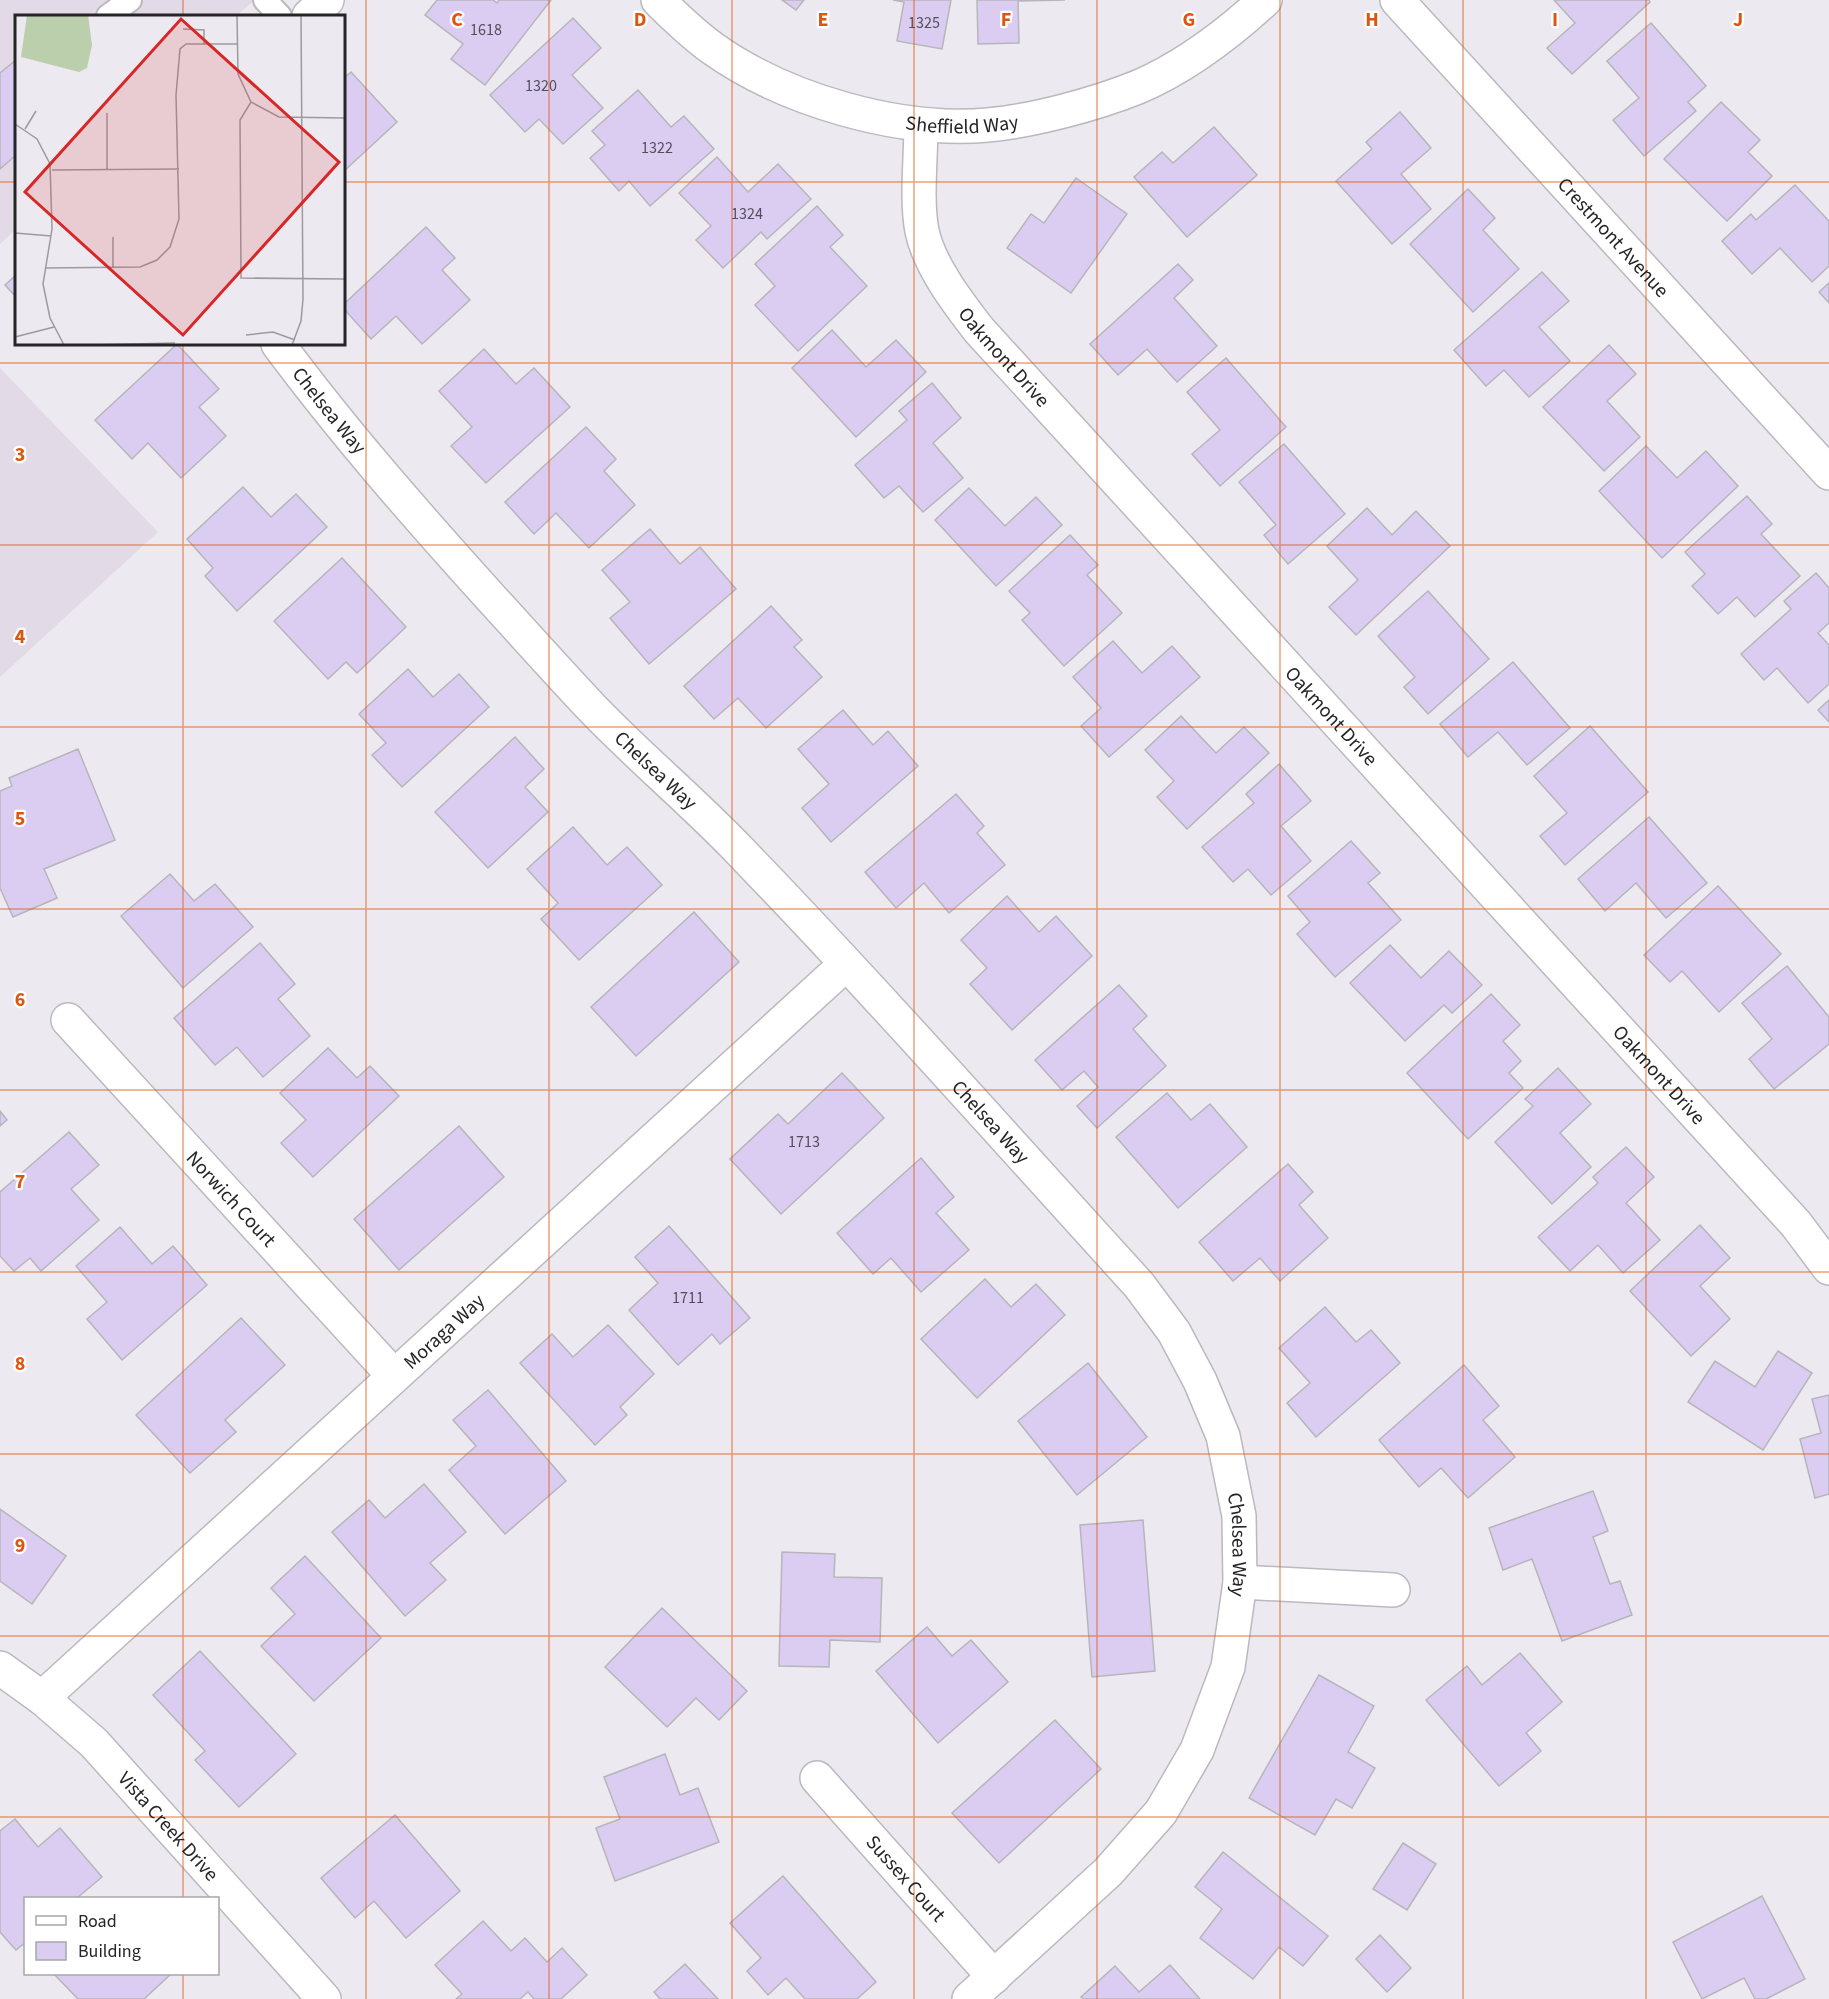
<svg xmlns="http://www.w3.org/2000/svg" width="1829" height="1999" viewBox="0 0 1829 1999" font-family="'Source Sans 3',sans-serif">
<style>
.built{fill:#e2dbe7}
.building{fill:#dbcdf1;stroke:#b7b5bb;stroke-width:1.5}
.lines{fill:none;stroke-linecap:round;stroke-linejoin:round}
.lane-casing{stroke:#bbb8be;stroke-width:26}
.street-casing{stroke:#bbb8be;stroke-width:36}
.lane{stroke:#fff;stroke-width:22}
.street{stroke:#fff;stroke-width:33}
.grid{fill:none;stroke:#de560d;stroke-width:1.5;stroke-opacity:0.55}
.labels{text-anchor:middle;stroke-width:4.5;stroke-linejoin:round;paint-order:stroke}
.number-label{font-size:16px;fill:#524e59}
.street-label{font-size:20px;fill:#252426;stroke:#fff}
.inset-road{fill:none;stroke:#9d9a9f;stroke-width:1.5}
.view{fill:#d62828;fill-opacity:0.15;stroke:#d62828;stroke-width:3}
.inset-edge{fill:none;stroke:#252426;stroke-width:3}
.grid-label{font-size:20px;text-anchor:middle;font-weight:bold;fill:#de560d;stroke:#fff;stroke-width:4.5;stroke-linejoin:round;paint-order:stroke}
</style>
<rect width="100%" height="100%" fill="#ede9f0"/>
<g class="built">
<path d="M0,0H255L236,16H16V229L0,244Z"/>
<path d="M0,368L158,532L0,677Z"/>
</g>
<g class="building">
<path d="M437,0H493L497,3L499,0H551L485,85L451,59L463,44L425,15Z"/>
<path d="M782,0H804L796,10Z"/>
<path d="M893,0H951L942,49L897,41L904,2Z"/>
<path d="M977,0H1065L1018,1L1019,43L978,44Z"/>
<path d="M1554,0H1649L1650,2L1572,74L1547,48L1575,23Z"/>
<path d="M573,18L601,48L572,75L603,108L563,144L539,119L525,132L490,95Z"/>
<path d="M1651,23L1706,86L1688,102L1696,111L1644,156L1613,120L1639,98L1607,61Z"/>
<path d="M16,60V155L0,169V73Z"/>
<path d="M351,72L397,122L344,171V78Z"/>
<path d="M638,90L671,127L684,116L714,149L650,206L629,181L619,191L590,158L605,145L592,131Z"/>
<path d="M1721,102L1760,140L1748,152L1772,176L1727,221L1664,159Z"/>
<path d="M1400,112L1431,148L1401,174L1431,209L1392,244L1336,181L1372,149L1366,142Z"/>
<path d="M1214,127L1257,175L1187,237L1134,177L1162,152L1173,163Z"/>
<path d="M717,157L748,192L778,164L811,199L767,239L761,232L723,268L696,240L711,226L679,193Z"/>
<path d="M1076,178L1127,214L1071,293L1007,248L1031,214L1044,223Z"/>
<path d="M1795,185L1829,221V266L1812,282L1780,248L1752,274L1722,241L1751,214L1756,220Z"/>
<path d="M1468,189L1495,218L1483,230L1519,269L1473,312L1410,244Z"/>
<path d="M817,206L843,235L830,247L867,286L798,351L755,305L775,286L755,264Z"/>
<path d="M426,227L455,258L442,270L470,300L422,344L396,316L371,339L344,309V304Z"/>
<path d="M1178,264L1193,280L1174,298L1217,346L1177,382L1147,349L1118,375L1090,344Z"/>
<path d="M1542,272L1569,301L1539,327L1570,361L1529,397L1504,370L1486,386L1454,350Z"/>
<path d="M16,275V297L5,285Z"/>
<path d="M1829,283V303L1819,292Z"/>
<path d="M832,330L866,367L896,340L926,372L856,437L792,368Z"/>
<path d="M177,344L219,389L199,407L226,436L181,478L148,443L132,459L95,420Z"/>
<path d="M1609,345L1636,374L1607,401L1640,437L1604,471L1543,407Z"/>
<path d="M484,349L516,384L534,368L570,407L486,483L451,446L472,427L439,391Z"/>
<path d="M1226,358L1286,427L1220,486L1192,454L1220,430L1187,392Z"/>
<path d="M932,383L961,418L933,443L963,478L923,512L899,486L884,498L855,465L907,420L899,411Z"/>
<path d="M586,427L616,459L604,471L635,505L589,548L556,513L534,534L505,502Z"/>
<path d="M1284,444L1345,514L1288,564L1264,535L1276,525L1239,482Z"/>
<path d="M1646,446L1677,478L1706,451L1738,486L1662,558L1599,491Z"/>
<path d="M243,487L271,517L296,494L327,527L237,611L205,576L213,568L187,539Z"/>
<path d="M969,488L1005,526L1036,497L1062,525L996,586L935,520Z"/>
<path d="M1747,496L1772,524L1761,534L1800,576L1755,617L1737,597L1718,614L1692,586L1705,574L1685,552Z"/>
<path d="M1367,508L1392,535L1416,511L1450,546L1356,635L1329,607L1358,580L1327,546Z"/>
<path d="M650,529L680,564L700,547L736,589L649,664L610,618L630,602L602,570Z"/>
<path d="M1070,535L1098,565L1087,575L1122,613L1064,666L1022,620L1030,613L1009,591Z"/>
<path d="M342,558L406,627L357,673L346,662L328,679L274,621Z"/>
<path d="M1816,573L1829,588V623L1818,633L1829,645V684L1808,703L1777,668L1764,680L1741,654L1791,609L1784,601Z"/>
<path d="M1428,591L1489,659L1428,714L1404,687L1415,677L1378,636Z"/>
<path d="M771,606L802,640L794,647L822,677L766,728L738,698L714,719L684,686Z"/>
<path d="M1113,641L1142,673L1172,646L1200,677L1109,757L1081,726L1101,708L1073,677Z"/>
<path d="M1513,662L1570,728L1527,765L1498,732L1468,757L1440,724Z"/>
<path d="M408,669L433,697L459,674L489,707L402,787L372,755L386,743L359,714Z"/>
<path d="M1829,700V722L1818,710Z"/>
<path d="M843,710L873,745L888,731L918,766L831,842L802,808L829,784L798,749Z"/>
<path d="M1181,716L1216,753L1244,727L1269,753L1187,829L1157,797L1174,781L1145,750Z"/>
<path d="M1590,726L1648,792L1565,865L1540,836L1567,813L1534,776Z"/>
<path d="M515,737L544,769L525,787L548,812L488,868L435,812Z"/>
<path d="M78,749L115,840L44,869L57,898L13,917L0,888V791L12,786L9,778Z"/>
<path d="M1279,764L1311,801L1281,826L1311,861L1271,895L1248,869L1233,882L1202,847L1254,803L1246,794Z"/>
<path d="M956,794L984,826L977,833L1005,865L949,913L924,883L896,908L865,872Z"/>
<path d="M1649,817L1707,883L1666,918L1636,883L1605,911L1578,879Z"/>
<path d="M573,827L607,865L627,847L662,885L579,960L541,919L558,903L527,869Z"/>
<path d="M1351,841L1380,873L1368,883L1401,920L1335,977L1297,934L1310,922L1288,896Z"/>
<path d="M170,874L194,901L215,884L253,927L183,988L121,916Z"/>
<path d="M1718,886L1781,954L1719,1012L1682,971L1670,982L1644,955Z"/>
<path d="M1007,896L1039,932L1056,916L1092,956L1012,1030L970,984L987,968L961,940Z"/>
<path d="M694,912L739,962L636,1056L591,1007Z"/>
<path d="M260,943L295,984L278,999L310,1036L263,1077L237,1047L215,1065L174,1018Z"/>
<path d="M1390,945L1421,978L1449,951L1482,985L1452,1013L1444,1005L1405,1041L1350,983Z"/>
<path d="M1787,966L1829,1017V1044L1774,1089L1749,1059L1772,1039L1742,1003Z"/>
<path d="M1119,985L1147,1016L1133,1029L1166,1066L1097,1128L1077,1106L1098,1087L1084,1071L1062,1090L1035,1060Z"/>
<path d="M1491,994L1520,1025L1503,1041L1521,1061L1509,1073L1523,1088L1468,1139L1407,1073Z"/>
<path d="M328,1048L357,1078L370,1066L399,1096L313,1177L281,1143L306,1120L280,1093Z"/>
<path d="M1558,1068L1591,1104L1560,1133L1591,1167L1552,1204L1495,1142L1533,1106L1525,1099Z"/>
<path d="M842,1073L884,1118L781,1214L730,1159L778,1114L788,1124Z"/>
<path d="M1167,1093L1191,1120L1210,1104L1247,1147L1178,1208L1116,1137Z"/>
<path d="M0,1111L7,1120L0,1126Z"/>
<path d="M459,1126L504,1177L399,1270L354,1219Z"/>
<path d="M69,1132L99,1165L71,1189L99,1220L41,1271L30,1258L14,1271L0,1256V1192Z"/>
<path d="M1626,1147L1654,1177L1626,1203L1660,1240L1623,1273L1598,1245L1570,1271L1538,1237L1598,1183L1593,1177Z"/>
<path d="M921,1158L954,1197L936,1213L969,1250L921,1292L891,1258L873,1274L837,1233Z"/>
<path d="M1288,1164L1313,1192L1299,1205L1328,1238L1280,1281L1260,1258L1233,1281L1199,1242Z"/>
<path d="M1700,1225L1730,1258L1700,1286L1730,1319L1691,1356L1630,1291Z"/>
<path d="M669,1226L750,1318L720,1344L712,1334L678,1365L629,1310L658,1283L635,1257Z"/>
<path d="M120,1227L152,1264L173,1246L207,1285L122,1360L87,1319L107,1302L76,1266Z"/>
<path d="M985,1279L1011,1307L1036,1284L1065,1315L977,1398L921,1339Z"/>
<path d="M1325,1307L1356,1342L1371,1330L1400,1363L1316,1437L1287,1403L1310,1383L1279,1348Z"/>
<path d="M241,1318L285,1365L225,1420L236,1432L190,1473L136,1415Z"/>
<path d="M608,1325L654,1374L620,1407L627,1415L595,1445L520,1363L552,1334L573,1357Z"/>
<path d="M1778,1351L1812,1373L1763,1450L1688,1402L1715,1361L1755,1387Z"/>
<path d="M1088,1363L1147,1437L1077,1495L1018,1421Z"/>
<path d="M1464,1365L1499,1406L1483,1420L1515,1457L1468,1498L1441,1468L1419,1487L1379,1440Z"/>
<path d="M488,1390L566,1481L505,1534L449,1470L476,1446L453,1420Z"/>
<path d="M1829,1395V1494L1815,1498L1800,1439L1821,1433L1812,1399Z"/>
<path d="M424,1484L466,1532L430,1563L446,1580L405,1616L332,1532L369,1500L385,1518Z"/>
<path d="M1593,1491L1608,1531L1593,1537L1610,1584L1620,1581L1632,1615L1562,1641L1532,1559L1503,1570L1489,1528Z"/>
<path d="M0,1509L66,1556L32,1604L0,1581Z"/>
<path d="M1143,1520L1155,1671L1092,1677L1080,1525Z"/>
<path d="M782,1552L835,1554L834,1577L882,1578L880,1642L830,1640L829,1667L779,1666Z"/>
<path d="M305,1556L381,1638L314,1701L261,1646L295,1614L271,1588Z"/>
<path d="M662,1608L747,1691L719,1720L696,1698L667,1727L605,1667Z"/>
<path d="M927,1627L952,1656L971,1640L1008,1682L938,1743L876,1671Z"/>
<path d="M200,1651L296,1754L239,1807L195,1760L205,1751L153,1695Z"/>
<path d="M1520,1653L1562,1702L1526,1733L1541,1751L1499,1786L1426,1700L1467,1666L1482,1685Z"/>
<path d="M1319,1675L1374,1706L1348,1752L1375,1768L1352,1808L1336,1799L1315,1835L1249,1798Z"/>
<path d="M1055,1720L1101,1769L999,1863L952,1813Z"/>
<path d="M665,1754L680,1795L698,1788L719,1842L615,1881L596,1828L620,1819L604,1777Z"/>
<path d="M395,1815L460,1891L406,1938L374,1901L355,1918L321,1878Z"/>
<path d="M15,1819L38,1847L60,1828L102,1877L77,1898H26V1942L16,1950L0,1932V1831Z"/>
<path d="M1403,1843L1436,1864L1407,1910L1373,1889Z"/>
<path d="M1223,1852L1328,1936L1303,1966L1279,1947L1253,1979L1200,1938L1222,1909L1195,1887Z"/>
<path d="M783,1876L876,1982L857,1999H805L786,1978L768,1995L747,1971L761,1958L730,1923Z"/>
<path d="M1762,1896L1805,1979L1766,1999H1755L1744,1978L1702,1999L1673,1942Z"/>
<path d="M483,1921L511,1951L525,1938L547,1962L562,1948L587,1975L561,1999H534L528,1992L520,1999H456L462,1994L435,1965Z"/>
<path d="M1380,1935L1411,1968L1387,1992L1356,1959Z"/>
<path d="M685,1964L718,1999H660L654,1992Z"/>
<path d="M1170,1965L1200,1999H1083L1081,1997L1115,1966L1139,1992Z"/>
<path d="M54,1974H171L144,1999H78Z"/>
</g>
<g class="lines">
<g class="lane-casing">
<g id="lane">
<path d="M265,0L280,16"/>
<path d="M108,16L130,0"/>
</g>
</g>
<g class="street-casing">
<g id="street">
<path id="s1" d="M658,0C675,17 693,34 712,48C785,100 899,133 988,125C1033,121 1096,104 1138,87C1185,67 1228,34 1265,0"/>
<path id="s2" d="M1397,0L1829,473"/>
<path d="M309,16L327,0"/>
<path id="s3" d="M921,125C921,156 916,201 922,231C929,265 958,303 979,330L1796,1224L1829,1268"/>
<path id="s4" d="M278,344C344,433 417,516 492,599C525,635 558,672 592,708C639,757 692,801 739,850C876,992 1006,1139 1139,1285L1174,1332L1200,1381L1223,1436L1239,1516L1240,1582L1228,1667L1197,1750L1161,1812L1108,1872L969,1999"/>
<path id="s5" d="M68,1020L394,1376"/>
<path d="M1240,1582L1393,1590"/>
<path id="s6" d="M0,1668L42,1698L94,1743L324,1999"/>
<path id="s7" d="M42,1698L846,964"/>
<path id="s8" d="M817,1778L994,1977"/>
</g>
</g>
<use href="#lane" class="lane"/>
<use href="#street" class="street"/>
</g>
<path class="grid" d="M183,0V16M366,0V1999M549,0V1999M732,0V1999M914,0V1999M1097,0V1999M1280,0V1999M1463,0V1999M1646,0V1999M0,182H16M344,182H1829M183,344V1898M0,363H1829M0,545H1829M0,727H1829M0,909H1829M0,1090H1829M0,1272H1829M0,1454H1829M0,1636H1829M0,1817H1829M183,1974V1999"/>
<g class="labels">
<g class="number-label">
<text x="924" y="28">1325</text>
<text x="486" y="35">1618</text>
<text x="541" y="91">1320</text>
<text x="657" y="153">1322</text>
<text x="747" y="219">1324</text>
<text x="804" y="1147">1713</text>
<text x="688" y="1303">1711</text>
</g>
<g class="street-label">
<text dy="7" stroke="none"><textPath href="#s1" startOffset="338">Sheffield Way</textPath></text>
<text dy="7" stroke="none"><textPath href="#s2" startOffset="321">Crestmont Avenue</textPath></text>
<text dy="7" stroke="none"><textPath href="#s3" startOffset="258">Oakmont Drive</textPath></text>
<text dy="7" stroke="none"><textPath href="#s4" startOffset="84">Chelsea Way</textPath></text>
<text dy="7" stroke="none"><textPath href="#s3" startOffset="744">Oakmont Drive</textPath></text>
<text dy="7" stroke="none"><textPath href="#s4" startOffset="570">Chelsea Way</textPath></text>
<text dy="7" stroke="none"><textPath href="#s3" startOffset="1230">Oakmont Drive</textPath></text>
<text dy="7" stroke="none"><textPath href="#s4" startOffset="1056">Chelsea Way</textPath></text>
<text dy="7" stroke="none"><textPath href="#s5" startOffset="242">Norwich Court</textPath></text>
<text dy="7" stroke="none"><textPath href="#s7" startOffset="544">Moraga Way</textPath></text>
<text dy="7" stroke="none"><textPath href="#s4" startOffset="1560">Chelsea Way</textPath></text>
<text dy="7" stroke="none"><textPath href="#s6" startOffset="232">Vista Creek Drive</textPath></text>
<text dy="7" stroke="none"><textPath href="#s8" startOffset="134">Sussex Court</textPath></text>
</g>
</g>
<g transform="translate(15 15)">
<rect width="330" height="330" fill="#ede9f0"/>
<path d="M12,0H73L77,30L72,53L64,57L6,42Z" fill="#bccfad"/>
<path class="inset-road" d="M222,0L223,59L236,87L264,102L330,103M168,14L189,15V30M236,87L225,105L226,263L330,264M92,98V154M0,109L22,124L35,149L37,214L28,269L35,303L49,330M10,114L21,96M37,155L164,154M0,218L36,221M30,253L125,252L142,245L155,232L164,204L161,80L165,34L171,29H222M98,253V222M231,320L258,317L280,325M0,322L39,312M74,330L160,328M277,330L286,306L288,284L286,0"/>
<path class="view" d="M166,4L324,147L168,320L10,177Z"/>
<rect width="330" height="330" class="inset-edge"/>
</g>
<g class="grid-label">
<text x="457" y="26">C</text>
<text x="640" y="26">D</text>
<text x="823" y="26">E</text>
<text x="1006" y="26">F</text>
<text x="1189" y="26">G</text>
<text x="1372" y="26">H</text>
<text x="1555" y="26">I</text>
<text x="1738" y="26">J</text>
<text x="20" y="461">3</text>
<text x="20" y="643">4</text>
<text x="20" y="825">5</text>
<text x="20" y="1006">6</text>
<text x="20" y="1188">7</text>
<text x="20" y="1370">8</text>
<text x="20" y="1552">9</text>
</g>
<rect x="24" y="1897" width="195" height="78" fill="#ffffff" stroke="#a8a7a8" stroke-width="1.5"/>
<rect x="36" y="1916" width="30" height="9" fill="#ffffff" stroke="#a8a7a8" stroke-width="1.5"/>
<text x="78" y="1927" font-size="18" fill="#252426">Road</text>
<rect x="36" y="1942" width="30" height="18" fill="#dbcdf1" stroke="#a8a7a8" stroke-width="1.5"/>
<text x="78" y="1957" font-size="18" fill="#252426">Building</text>
</svg>
